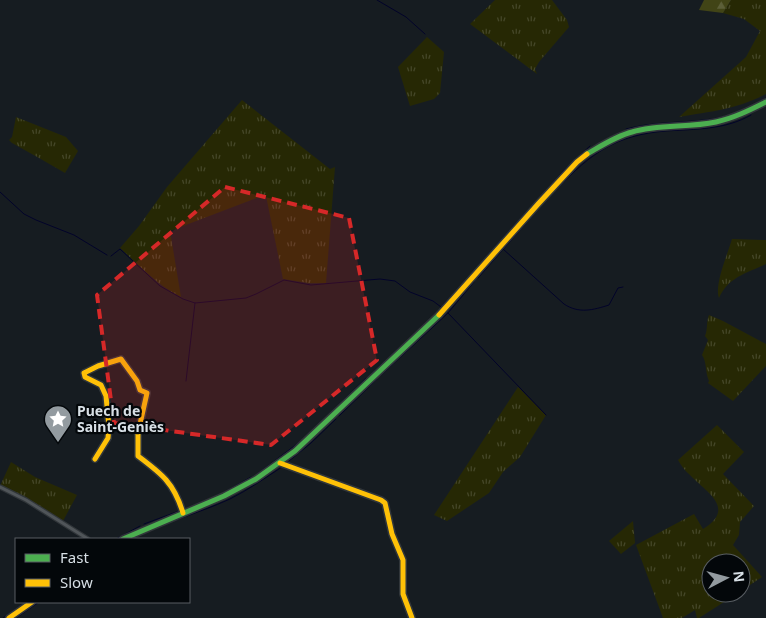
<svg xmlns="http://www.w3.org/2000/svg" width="766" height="618" viewBox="0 0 766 618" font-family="'Noto Sans',sans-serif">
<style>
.grass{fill:url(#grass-tufts)}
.forest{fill:url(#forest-firs)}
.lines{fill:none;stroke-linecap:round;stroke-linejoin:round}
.stream{stroke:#02032a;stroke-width:1}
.street-casing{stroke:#31363a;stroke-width:5.5}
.fast-casing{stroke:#31363a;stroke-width:8}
.slow-casing{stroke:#31363a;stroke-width:8}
.street{stroke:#505559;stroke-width:3}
.fast{stroke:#4caf50;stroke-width:5}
.slow{stroke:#ffc107;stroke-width:5}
.marked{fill:#d62828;fill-opacity:0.2;stroke:#d62828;stroke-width:4;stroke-dasharray:10 6;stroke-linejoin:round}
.labels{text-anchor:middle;stroke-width:4.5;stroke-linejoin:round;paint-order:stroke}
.poi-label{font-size:14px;font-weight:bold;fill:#d7dfe5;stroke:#03070a;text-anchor:start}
</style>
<defs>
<pattern id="grass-tufts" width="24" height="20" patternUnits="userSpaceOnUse" patternTransform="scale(1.25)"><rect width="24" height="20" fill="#262804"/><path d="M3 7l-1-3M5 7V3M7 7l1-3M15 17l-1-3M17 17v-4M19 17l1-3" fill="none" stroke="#454728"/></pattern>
<pattern id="forest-firs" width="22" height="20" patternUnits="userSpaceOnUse" patternTransform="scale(1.25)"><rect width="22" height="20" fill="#414416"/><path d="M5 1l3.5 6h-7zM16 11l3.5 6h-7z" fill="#5c5f38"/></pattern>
</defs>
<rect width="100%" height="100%" fill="#161c21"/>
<g class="grass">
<path d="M495,0H552L567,20L569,27L539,62L535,69L537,74L470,24Z"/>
<path d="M731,0H766V94C735,110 712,111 679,117L746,57L760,31L744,19L723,13Z"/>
<path d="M427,37L444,52L440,93L434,99L410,106L398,67Z"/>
<path d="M242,100L330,169L335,167L326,283H309L283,279L266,196H262L170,231L181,297C156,284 141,267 120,248L139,226L167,187Z"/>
<path d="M16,117L66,137L78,151L65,173L39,158L12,143L9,140L12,137Z"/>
<path d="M732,239L766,240V264C747,273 728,277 719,298C714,285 728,253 732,239Z"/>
<path d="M709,315L723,321L766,344V366L733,401L708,383L709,381C705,372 707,362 702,355L708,340L705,336C708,329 706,322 709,315Z"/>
<path d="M518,387L546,415L520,457L503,472L489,493L447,521L434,515Z"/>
<path d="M717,425L744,452L723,474L754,506L740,522L739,535L733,545L762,577L741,591V563H711V593H738L699,618H697L695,610L682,618H663L636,545L694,514L703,529C737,508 706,492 690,475C685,471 681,465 678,460Z"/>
<path d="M11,462L35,477L77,495L63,521L24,497L0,486Z"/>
<path d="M633,521L635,543L621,554L609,541Z"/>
</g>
<path class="forest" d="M704,0H731L723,13L699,10Z"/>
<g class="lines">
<g class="stream">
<path d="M377,0L406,17L425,34"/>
<path d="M626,129C652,122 677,123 704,120C726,118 747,110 766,98"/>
<path d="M558,188C591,153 616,135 666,131C695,129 725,130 751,115"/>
<path d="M0,192L24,214L36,220L74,235L107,255"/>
<path d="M531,207L566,168L590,146"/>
<path d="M503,249L564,304C579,314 593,310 609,305L618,288L623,287"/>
<path d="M111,256L120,249L160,286L183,299L195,303L246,298L256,294L284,280L311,285L380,279L395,281L410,292L433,301L441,307L477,268"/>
<path d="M479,265L528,210"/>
<path d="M478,278L555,190"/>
<path d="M448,313L546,415"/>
<path d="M372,373L416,332"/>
<path d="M380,376L448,313L474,282"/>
<path d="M186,381L195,303"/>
<path d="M339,416L377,379"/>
<path d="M289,461L311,443L336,419"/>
<path d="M257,474L305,438L366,378"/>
<path d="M186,509L223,493L251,477"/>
<path d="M144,524L179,511"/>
<path d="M116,539L140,526"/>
<path d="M130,539C162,523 197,514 230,499C248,490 265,478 282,467"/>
<path d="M3,618L26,602"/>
<path d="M16,618L39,602"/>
</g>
<g class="street-casing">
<path id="street" d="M0,487L26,500L88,539"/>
</g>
<g class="fast-casing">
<g id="fast">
<path d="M587,154C601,146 616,136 632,132C659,124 688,128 716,122C734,118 750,110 766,102"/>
<path d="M123,539L224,496L256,479L295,451L439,315"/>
</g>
</g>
<g class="slow-casing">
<g id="slow">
<path d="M439,315L539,203L577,162L587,154"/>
<path d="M95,459L108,438L109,427L106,396L101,385L85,377L84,373L98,366L121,359L137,381L140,390L147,393L138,433V456C162,474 174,483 183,513"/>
<path d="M280,463L381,500L385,503L392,534L403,560V594L412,618"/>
<path d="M9,618L32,602"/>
</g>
</g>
<use href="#street" class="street"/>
<use href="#fast" class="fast"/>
<use href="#slow" class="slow"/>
</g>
<path class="marked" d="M225,187L349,218L377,360L271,445L114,423L97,295Z"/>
<defs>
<g id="sight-pin" transform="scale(1.4375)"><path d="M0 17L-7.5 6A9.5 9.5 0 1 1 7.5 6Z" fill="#939ba0" stroke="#03070a"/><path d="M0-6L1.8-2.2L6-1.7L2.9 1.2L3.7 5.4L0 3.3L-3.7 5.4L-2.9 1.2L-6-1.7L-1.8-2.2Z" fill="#fff"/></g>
</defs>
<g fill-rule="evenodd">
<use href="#sight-pin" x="58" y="419"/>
</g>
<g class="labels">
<g class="poi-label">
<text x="77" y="416">Puech de<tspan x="77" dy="16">Saint-Geniès</tspan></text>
</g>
</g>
<rect x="15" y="538" width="175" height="65" fill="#03070a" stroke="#585d62"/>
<rect x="25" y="554" width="25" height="8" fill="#4caf50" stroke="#585d62"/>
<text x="60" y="563" font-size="15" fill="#d7dfe5">Fast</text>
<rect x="25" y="579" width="25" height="8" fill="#ffc107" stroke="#585d62"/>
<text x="60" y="588" font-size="15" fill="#d7dfe5">Slow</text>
<g transform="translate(726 578) rotate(84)"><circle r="24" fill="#03070a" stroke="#585d62"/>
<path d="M0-4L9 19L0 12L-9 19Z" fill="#939ba0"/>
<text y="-8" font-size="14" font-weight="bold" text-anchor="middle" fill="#d7dfe5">N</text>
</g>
</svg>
